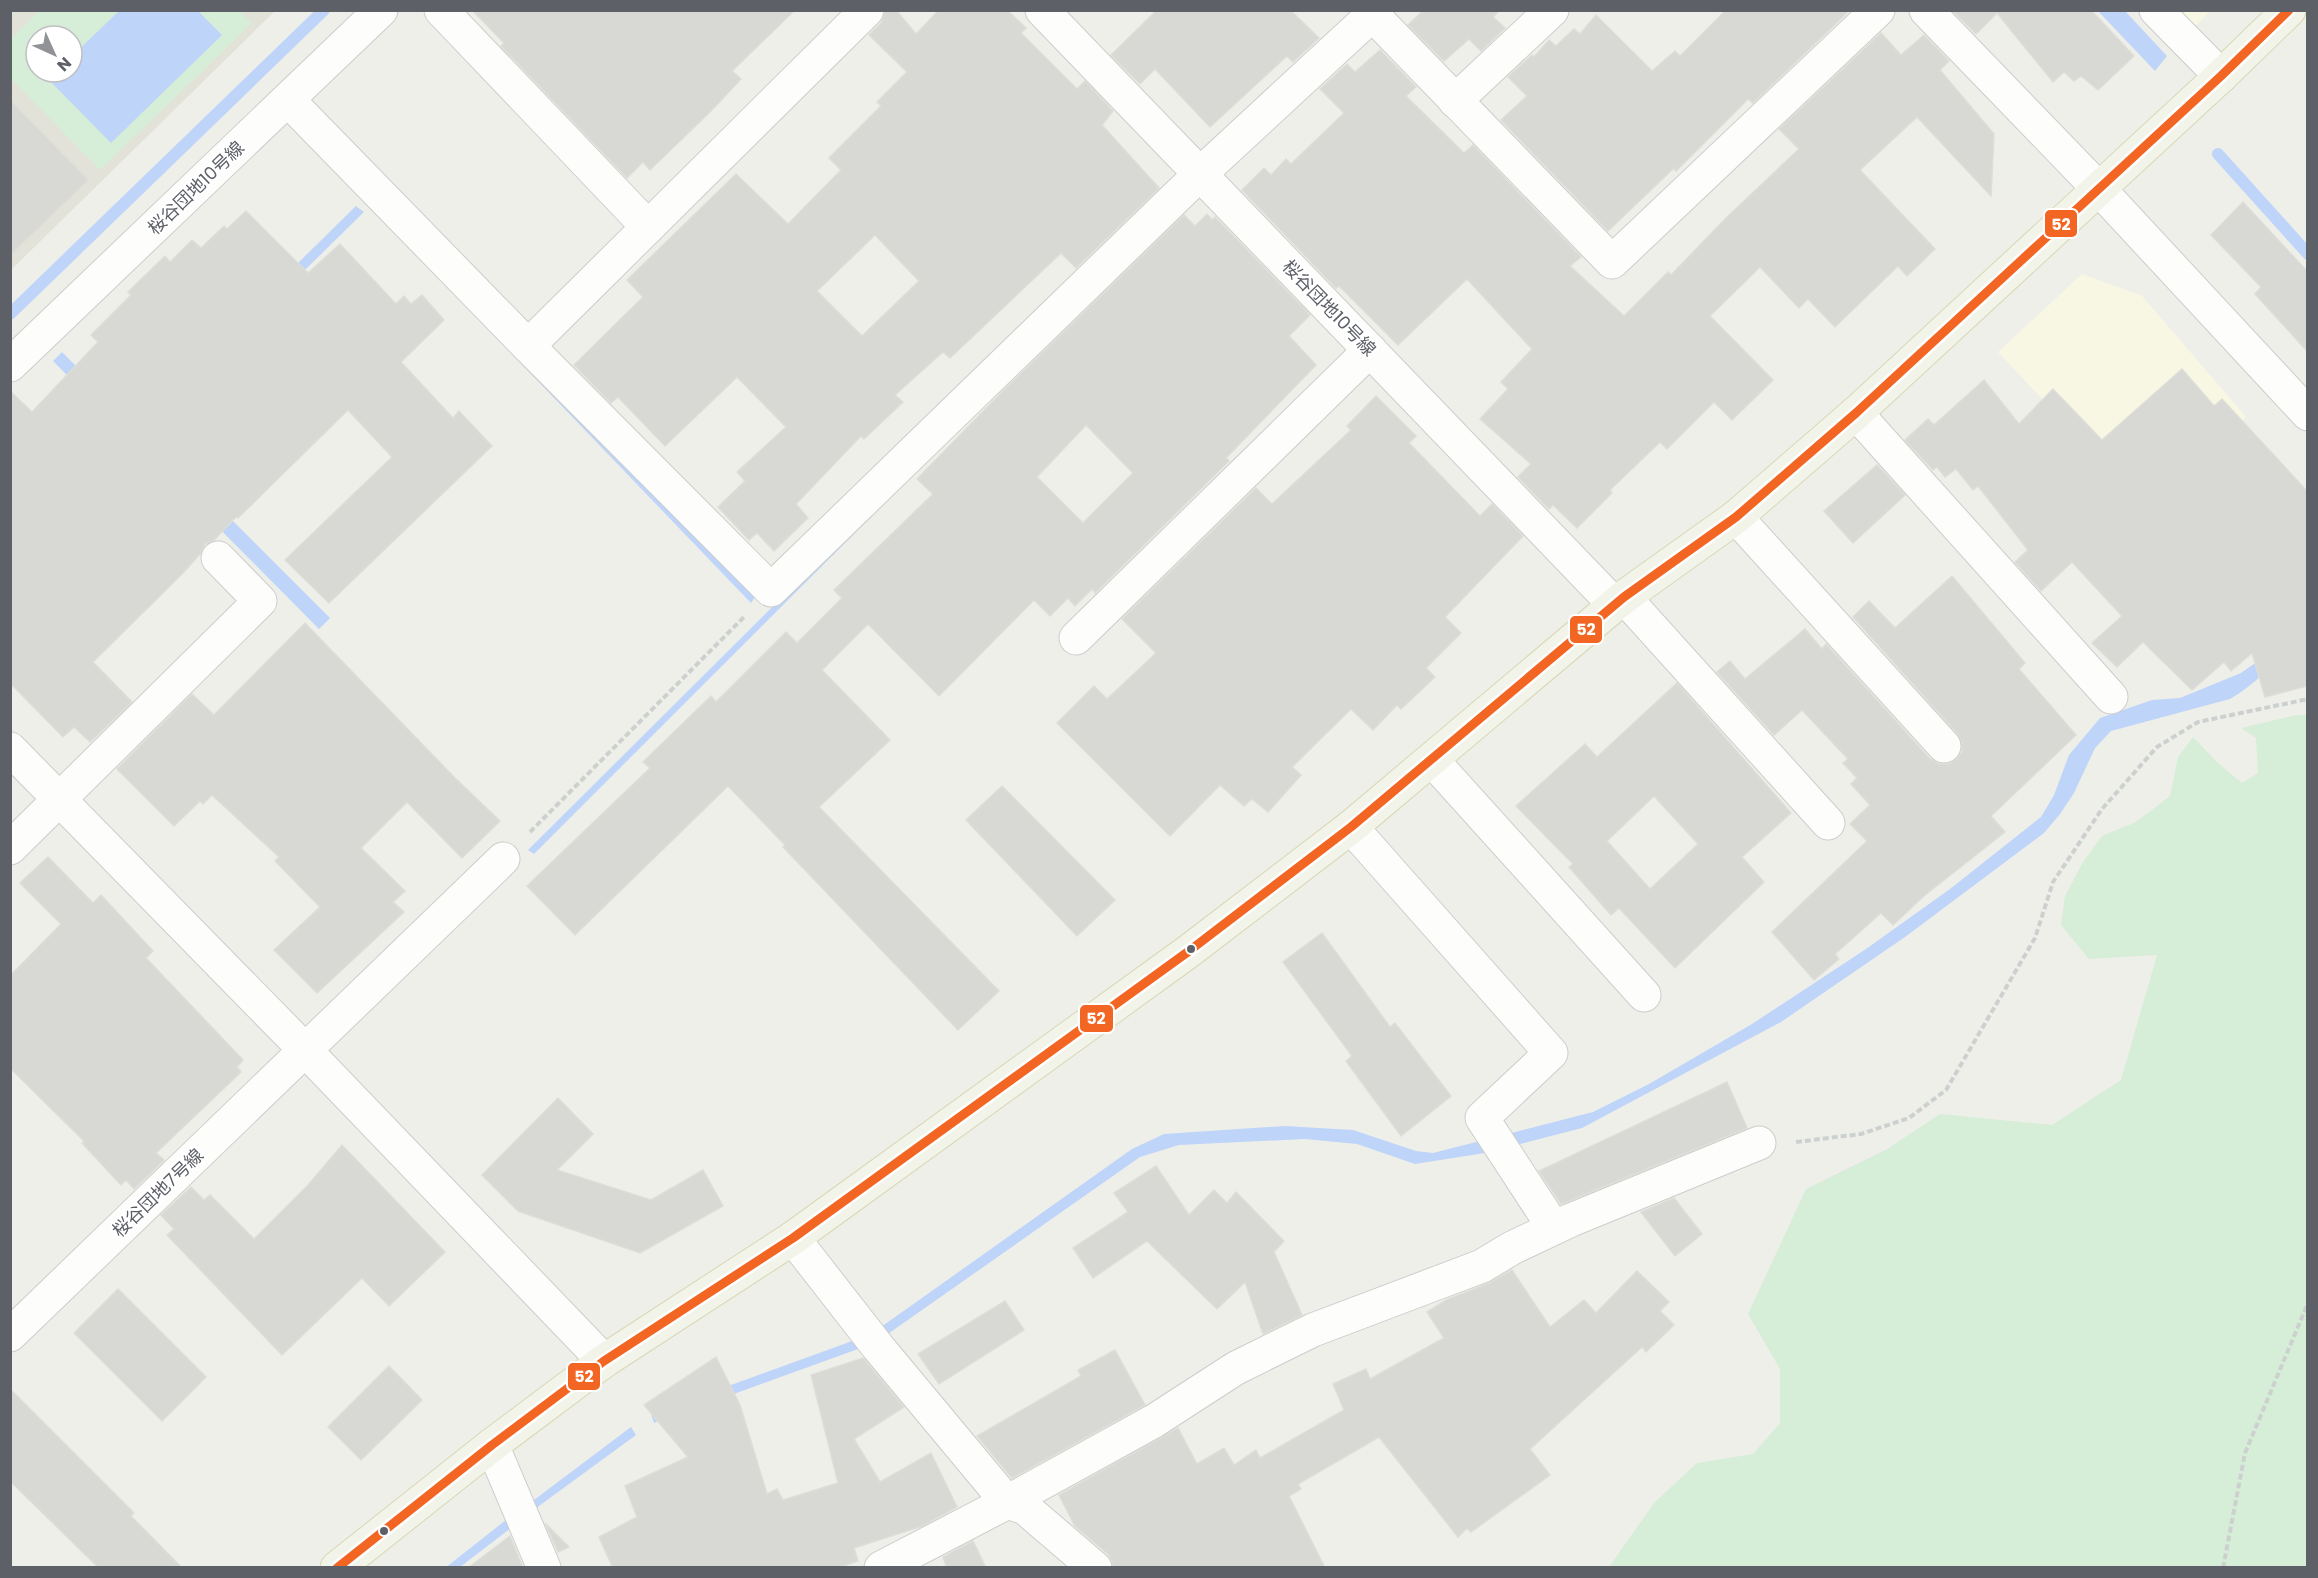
<svg xmlns="http://www.w3.org/2000/svg" width="2318" height="1578" viewBox="0 0 2318 1578" font-family="Poppins,'Noto Sans JP',sans-serif">
<style>
.commercial{fill:#f8f7e3}
.education{fill:#e2e2d9;fill-rule:evenodd}
.green{fill:#d6edd8;fill-rule:evenodd}
.water{fill:#bed4f9}
.lines{fill:none;stroke-linecap:round;stroke-linejoin:round}
.stream{stroke:#bed4f9;stroke-width:12}
.building{fill:#d8d8d4;stroke:#deded8;stroke-width:1.5;fill-rule:evenodd}
.minor-casing{stroke:#cccdcc;stroke-width:35}
.major-casing{stroke:#d9d7b5;stroke-width:35}
.path{stroke:#ccd1cf;stroke-width:4;stroke-dasharray:6 3;stroke-linecap:butt}
.minor{stroke:#fdfdfc;stroke-width:33}
.major{stroke:#f3f4e9;stroke-width:33}
.bus-1-casing{stroke:#fff;stroke-width:14}
.bus-1{stroke:#f26522;stroke-width:9}
.bus-dot{fill:#5e6068;stroke:#fff;stroke-width:2}
.labels{text-anchor:middle;stroke-width:5;stroke-linejoin:round;paint-order:stroke}
.street-label{font-size:18px;fill:#5e6068;stroke:#fff}
.line-badge{stroke:#fff;stroke-width:2}
.badge-label{font-size:16px;text-anchor:middle;font-weight:bold;fill:#fff}
</style>
<rect width="100%" height="100%" fill="#efefea"/>
<g class="commercial">
<path d="M2170,11H2211L2190,31Z"/>
<path d="M2082,274L2142,296L2246,417L2145,508L1998,352Z"/>
</g>
<path class="education" d="M11,11H275L11,270ZM36,36H72V72H36Z"/>
<g class="green">
<path d="M39,11H240L252,23L100,170L11,79V39ZM36,36H72V72H36Z"/>
<path d="M2297,715H2308L2307,1567H1609L1654,1503L1697,1463L1753,1454L1780,1423V1369L1748,1314L1806,1189L1887,1149L1940,1114L2052,1125L2121,1080L2157,955L2089,959L2061,925L2065,896L2083,862L2102,836L2136,822L2170,796L2178,757L2193,737L2219,764L2242,783L2258,773L2256,738L2241,728Z"/>
</g>
<g class="water">
<path d="M119,11H198L222,35L111,143L48,79L56,72H72V56Z"/>
<path d="M2098,11H2125L2167,56L2155,71Z"/>
<path d="M356,206L364,212L142,430L330,618L319,629L53,361L62,352L134,424Z"/>
<path d="M463,295L756,596L751,603L459,299Z"/>
<path d="M901,479L905,483L534,854L528,850Z"/>
<path d="M2307,609V626C2284,652 2261,681 2230,699L2111,731L2095,748L2074,793L2060,814L2044,833L1905,937L1781,1022L1582,1128L1485,1153L1415,1164L1357,1144L1305,1139L1179,1145L1140,1157L885,1336L881,1327L1132,1149L1164,1134L1285,1126L1353,1130L1416,1151L1433,1153L1593,1112L1649,1084L1752,1024L1866,949L1950,889L2041,817L2054,795L2069,755L2100,718L2152,700L2180,698L2241,673L2258,661Z"/>
<path d="M855,1340L858,1349L654,1423L651,1414Z"/>
<path d="M631,1427L636,1435L528,1514L522,1509Z"/>
<path d="M511,1516L515,1525L460,1567L445,1568Z"/>
</g>
<g class="lines">
<g class="stream">
<path d="M2218,154L2308,254"/>
<path d="M10,314L324,10"/>
</g>
</g>
<g class="building">
<path d="M472,10H795L732,71L741,79L712,110L650,170L643,162L627,178L501,46L504,43Z"/>
<path d="M886,10H896L916,34L939,10H1007L1026,28L1021,33L1077,89L1085,81L1113,111L1102,125L1159,188L1076,268L1061,253L950,358L943,352L895,395L903,402L864,439L861,436L796,504L808,518L774,551L757,533L749,540L718,507L745,481L737,472L786,427L737,377L665,446L618,397L611,403L574,365L643,297L627,280L736,174L788,224L841,170L829,158L881,106L877,102L907,72L869,35L881,23ZM875,235L919,281L862,336L817,291Z"/>
<path d="M1157,10H1290L1319,38L1293,62L1287,56L1210,127L1155,69L1140,84L1111,55Z"/>
<path d="M1424,10H1500L1493,17L1505,28L1481,51L1469,39L1444,61L1408,25Z"/>
<path d="M1726,10H1850L1753,103L1748,99L1676,171L1674,168L1608,231L1501,120L1527,96L1508,77L1532,55L1534,57L1549,40L1556,46L1574,29L1580,34L1596,15L1652,71L1675,51L1680,56Z"/>
<path d="M2091,10L2134,56L2098,90L2081,76L2074,81L2064,72L2053,82L1997,13L1976,34L1953,11Z"/>
<path d="M1881,33L1901,55L1924,35L1949,61L1940,70L1994,134L1991,196L1917,117L1860,170L1935,249L1907,276L1898,266L1835,327L1808,299L1799,308L1760,267L1710,316L1773,380L1732,420L1714,402L1667,449L1660,442L1610,490L1612,493L1577,528L1553,505L1549,509L1518,477L1531,464L1480,419L1508,389L1501,382L1532,349L1467,279L1398,345L1339,286L1336,288L1242,190L1264,168L1271,175L1286,159L1291,164L1344,113L1320,89L1347,64L1355,72L1380,50L1416,87L1406,96L1464,153L1473,145L1581,257L1570,266L1624,316L1668,272L1671,275L1725,219L1799,149L1779,129Z"/>
<path d="M10,100L88,180L10,255Z"/>
<path d="M2243,202L2307,271V351L2255,294L2261,287L2211,235Z"/>
<path d="M246,211L308,273L340,244L396,304L404,296L411,304L422,295L444,320L401,362L453,418L459,411L492,446L329,603L285,560L392,457L348,410L238,518L236,517L214,540L205,544L200,554L182,574L93,662L132,702L90,742L74,727L63,737L10,683V391L32,412L98,342L91,335L131,295L128,292L165,256L170,262L192,240L201,248L224,226L227,229Z"/>
<path d="M1207,214L1212,220L1215,217L1310,315L1289,336L1316,365L1226,458L1229,461L1095,593L1092,589L1075,606L1068,598L1050,616L1034,600L939,696L868,624L822,670L890,740L819,807L999,991L958,1030L783,847L785,845L728,786L575,935L527,886L650,768L643,762L711,696L716,702L786,632L797,643L842,598L834,590L933,494L917,479L1004,390L1184,215L1195,226ZM1086,425L1133,473L1083,523L1037,477Z"/>
<path d="M2182,369L2214,406L2222,399L2307,491V686L2265,697L2252,653L2231,671L2224,662L2192,690L2143,642L2117,667L2092,643L2122,616L2072,562L2041,591L2015,562L2028,550L1978,486L1973,490L1956,469L1945,477L1937,467L1933,470L1905,440L1928,419L1934,425L1984,380L2019,424L2053,389L2102,440Z"/>
<path d="M1376,396L1416,436L1409,443L1480,516L1492,504L1523,536L1445,617L1461,633L1426,668L1435,677L1401,709L1397,705L1373,730L1351,709L1292,767L1301,775L1268,812L1252,799L1244,806L1220,785L1170,836L1057,723L1094,686L1107,699L1156,653L1122,619L1256,488L1272,504L1351,430L1347,426Z"/>
<path d="M1877,465L1905,495L1853,543L1824,511Z"/>
<path d="M1952,576L2025,663L2019,669L2076,735L1991,816L2005,832L1924,896L1893,925L1881,913L1835,954L1839,959L1814,980L1772,932L1867,841L1850,824L1870,805L1851,784L1857,778L1843,763L1848,759L1802,710L1774,735L1717,672L1730,661L1745,679L1805,629L1822,649L1826,644L1930,759L1939,764H1949L1957,759L1962,752V743L1958,734L1853,617L1869,601L1895,628Z"/>
<path d="M305,623L455,778L500,821L462,858L407,802L361,848L405,891L393,902L404,912L317,993L274,950L320,907L275,861L279,857L212,795L203,804L200,801L174,826L117,769L192,694L214,715Z"/>
<path d="M1677,683L1791,813L1742,857L1764,882L1675,968L1619,908L1611,915L1569,867L1573,864L1516,806L1585,744L1597,757ZM1654,796L1698,844L1650,889L1607,841Z"/>
<path d="M1002,786L1115,900L1077,936L966,820Z"/>
<path d="M48,857L93,903L101,895L153,951L146,958L243,1060L237,1067L241,1072L156,1153L164,1160L134,1189L126,1180L121,1185L82,1143L84,1141L10,1068V976L61,924L20,883Z"/>
<path d="M1322,933L1390,1027L1395,1023L1451,1096L1401,1136L1346,1061L1352,1056L1283,962Z"/>
<path d="M1727,1082L1747,1128L1561,1204L1539,1171Z"/>
<path d="M558,1098L593,1134L557,1170L651,1200L703,1170L723,1206L640,1253L518,1211L482,1175Z"/>
<path d="M342,1145L445,1252L389,1306L362,1278L282,1355L167,1235L174,1229L161,1215L191,1187L204,1200L210,1195L254,1239L308,1185Z"/>
<path d="M1156,1166L1189,1215L1214,1190L1227,1203L1236,1192L1284,1241L1274,1252L1302,1315L1263,1334L1245,1282L1217,1309L1147,1241L1093,1278L1073,1248L1128,1212L1114,1193Z"/>
<path d="M1674,1198L1702,1234L1675,1256L1641,1212Z"/>
<path d="M1512,1270L1550,1327L1584,1300L1596,1313L1637,1271L1669,1302L1660,1311L1674,1325L1646,1352L1642,1347L1530,1449L1550,1475L1471,1532L1467,1528L1458,1537L1379,1437L1298,1484L1301,1489L1289,1496L1325,1568H1113L1112,1561L1108,1554L1075,1526L1059,1495L1178,1428L1197,1464L1224,1448L1234,1465L1256,1450L1260,1458L1344,1410L1333,1384L1366,1369L1370,1379L1444,1338L1427,1312L1446,1300L1489,1283Z"/>
<path d="M118,1289L206,1377L162,1421L74,1333Z"/>
<path d="M1005,1301L1024,1330L939,1384L918,1354Z"/>
<path d="M1115,1350L1145,1405L1012,1478L977,1436L1081,1376L1078,1370Z"/>
<path d="M716,1357L740,1405L767,1494L777,1489L783,1500L838,1483L811,1375L863,1358L904,1407L854,1439L880,1482L931,1453L957,1507L922,1526L854,1548L858,1561L837,1568H613L599,1537L637,1517L625,1486L688,1457L644,1405Z"/>
<path d="M389,1366L422,1400L361,1460L328,1427Z"/>
<path d="M10,1389L134,1513L131,1516L182,1568H99L10,1481Z"/>
<path d="M545,1523L569,1547L558,1552Z"/>
<path d="M510,1536L523,1568H468Z"/>
<path d="M973,1541L986,1568H947L943,1557Z"/>
</g>
<g class="lines">
<g class="minor-casing">
<g id="minor">
<path d="M441,10L648,227"/>
<path d="M1042,10L1615,605"/>
<path d="M1368,10L1612,262L1878,10"/>
<path d="M1926,10L2099,189L2308,414"/>
<path d="M2156,10L2221,76"/>
<path d="M288,100L528,346L771,590L1200,174L1372,15"/>
<path d="M1455,101L1552,10"/>
<path d="M528,346L867,10"/>
<path d="M10,365L381,10"/>
<path d="M1856,413L2111,697"/>
<path d="M1736,517L1944,746"/>
<path d="M1624,597L1828,823"/>
<path d="M1076,638L1370,350"/>
<path d="M10,749L306,1051L604,1361"/>
<path d="M1432,760L1644,995"/>
<path d="M1351,827L1551,1053L1482,1118L1554,1228"/>
<path d="M10,848L260,601L218,558"/>
<path d="M793,1238L878,1347L1007,1502L1025,1508L1095,1568"/>
<path d="M10,1335L503,859"/>
<path d="M492,1445L544,1568"/>
<path d="M881,1568L1000,1506L1154,1421L1236,1368L1313,1330L1482,1266L1512,1248L1571,1220L1759,1143"/>
</g>
</g>
<g class="major-casing">
<path id="major" d="M337,1568L492,1445L604,1361L793,1238L1189,951L1351,827L1624,597L1736,517L1856,413L2221,76L2289,10"/>
</g>
<g class="path">
<path d="M530,832L745,616"/>
<path d="M1796,1142L1861,1134L1909,1118L1946,1090L2035,938L2053,882L2102,809L2157,747L2198,722L2308,699"/>
<path d="M2223,1568L2245,1453L2308,1303"/>
</g>
<use href="#minor" class="minor"/>
<use href="#major" class="major"/>
<g class="bus-1-casing">
<path id="bus-1" d="M337,1568L492,1445L604,1361L793,1238L1189,951L1351,827L1624,597L1736,517L1856,413L2221,76L2289,10"/>
</g>
<use href="#bus-1" class="bus-1"/>
</g>
<g class="bus-dot">
<circle cx="1191" cy="949" r="5"/>
<circle cx="384" cy="1531" r="5"/>
</g>
<g class="labels">
<g class="street-label">
<text transform="translate(196 188) rotate(-44)" y="6">桜谷団地10号線</text>
<text transform="translate(1329 308) rotate(46)" y="6">桜谷団地10号線</text>
<text transform="translate(158 1193) rotate(-44)" y="6">桜谷団地7号線</text>
</g>
</g>
<g class="line-badge">
<rect x="2044" y="209" width="34" height="29" rx="6" fill="#f26522"/>
<rect x="1569" y="615" width="34" height="29" rx="6" fill="#f26522"/>
<rect x="1079" y="1004" width="35" height="29" rx="6" fill="#f26522"/>
<rect x="567" y="1362" width="34" height="29" rx="6" fill="#f26522"/>
</g>
<g class="badge-label">
<text x="2061" y="230">52</text>
<text x="1586" y="635">52</text>
<text x="1096" y="1024">52</text>
<text x="584" y="1382">52</text>
</g>
<rect width="2318" height="1578" fill="none" stroke="#5e6068" stroke-width="24"/>
<g transform="translate(54 54) rotate(135)"><circle r="28" fill="#ffffff" stroke="#bfbfc3" stroke-width="1.5"/>
<path d="M0-4.5L10 22L0 15L-10 22Z" fill="#919296"/>
<text y="-9" font-size="16" font-weight="bold" text-anchor="middle" fill="#5e6068">N</text>
</g>
</svg>
